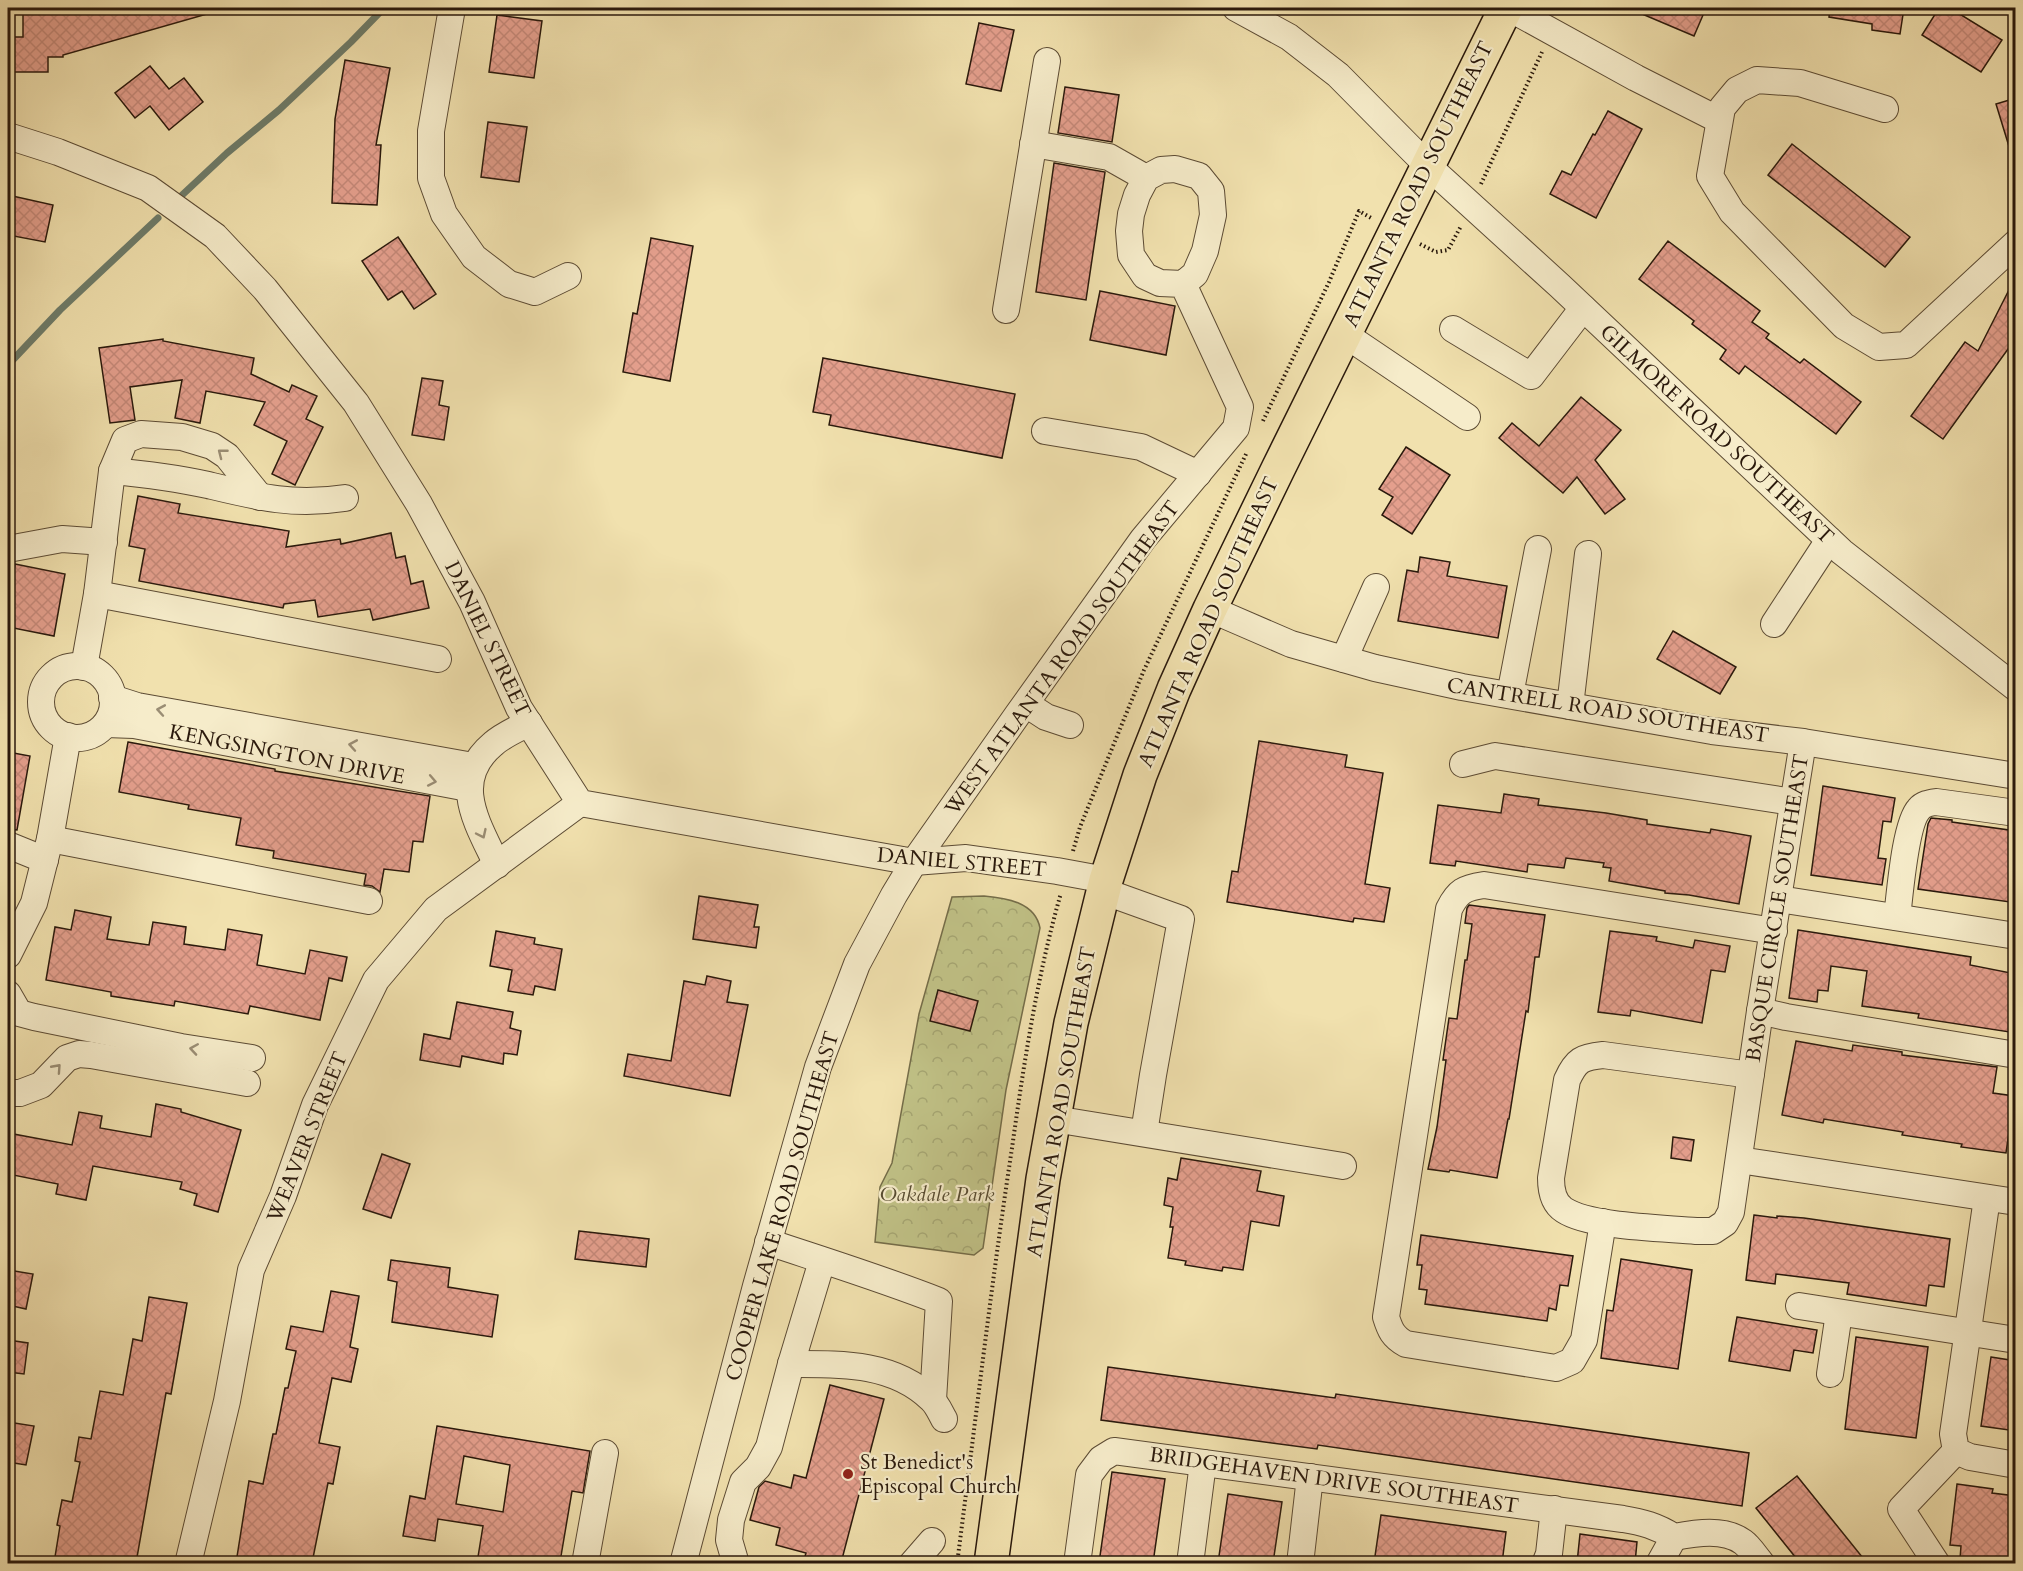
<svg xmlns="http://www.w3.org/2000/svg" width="2023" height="1571" viewBox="0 0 2023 1571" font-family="Cardo,serif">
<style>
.park{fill:url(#park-crowns);stroke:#756d49;stroke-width:1.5}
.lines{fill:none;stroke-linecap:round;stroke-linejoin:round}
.stream{stroke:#6e7c6a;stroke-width:7}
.building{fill:url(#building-cross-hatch);stroke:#2a190c;stroke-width:1.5;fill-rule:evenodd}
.minor-casing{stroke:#5c4b34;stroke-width:28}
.major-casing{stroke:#2a190c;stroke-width:36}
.path{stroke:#2a190c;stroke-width:4;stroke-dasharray:1.5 3;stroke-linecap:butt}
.minor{stroke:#f6ecca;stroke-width:26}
.major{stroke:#f1e1ae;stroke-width:33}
.oneway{stroke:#9a8d74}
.poi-dot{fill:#8f2418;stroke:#f6ecca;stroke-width:2}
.labels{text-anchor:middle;stroke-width:4.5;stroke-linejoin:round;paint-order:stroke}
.street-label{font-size:21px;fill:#2a190c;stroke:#f6ecca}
.park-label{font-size:21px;font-style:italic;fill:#574b31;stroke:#f6ecca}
.poi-label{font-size:21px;fill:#2a190c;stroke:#f6ecca;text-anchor:start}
</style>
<defs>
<pattern id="park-crowns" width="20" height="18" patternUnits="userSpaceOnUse" patternTransform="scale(1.5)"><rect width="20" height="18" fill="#c0c186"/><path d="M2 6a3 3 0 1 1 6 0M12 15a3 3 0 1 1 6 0" fill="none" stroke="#a5a572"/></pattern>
<pattern id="building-cross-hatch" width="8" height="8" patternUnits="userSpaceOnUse" patternTransform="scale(1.5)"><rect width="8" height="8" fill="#e49f8d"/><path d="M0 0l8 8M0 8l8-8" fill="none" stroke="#c48878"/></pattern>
</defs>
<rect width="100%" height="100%" fill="#f1e1ae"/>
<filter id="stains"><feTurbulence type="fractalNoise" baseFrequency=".00333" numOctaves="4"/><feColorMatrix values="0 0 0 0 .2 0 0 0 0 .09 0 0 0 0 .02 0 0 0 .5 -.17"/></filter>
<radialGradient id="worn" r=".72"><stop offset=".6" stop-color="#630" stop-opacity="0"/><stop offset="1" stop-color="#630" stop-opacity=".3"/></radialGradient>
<path class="park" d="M984,896C1006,898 1035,902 1040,928L1006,1090L983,1248L974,1255L875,1242L880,1187L892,1163L919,1014L952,897Z"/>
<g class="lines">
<g class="stream">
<path d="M180,197L227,153L279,110L351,42L384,8"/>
<path d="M8,365L60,310L158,218"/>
</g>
</g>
<g class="building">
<path d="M86,8H213L214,12L63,55V57H48V72H8V37H23V9H79Z"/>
<path d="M1628,8H1706L1694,36Z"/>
<path d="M1830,8H1904L1900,34L1872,30V24L1829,17Z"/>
<path d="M1939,8H1950L2002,40L1981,72L1922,35Z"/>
<path d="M497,15L542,21L534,78L489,72Z"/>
<path d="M979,23L1014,30L1001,91L966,84Z"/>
<path d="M345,60L390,68L376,145H381L377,205L332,203L335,119Z"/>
<path d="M150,66L169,89L184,78L203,102L169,130L150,106L135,118L115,93Z"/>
<path d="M1065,87L1119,95L1112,142L1058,133Z"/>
<path d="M2016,98V153H2011L1996,104Z"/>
<path d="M1608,111L1642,129L1596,218L1550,194L1562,171L1571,175L1593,134L1595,135Z"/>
<path d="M488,122L527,127L519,182L481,177Z"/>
<path d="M1792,144L1910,237L1885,267L1768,175Z"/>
<path d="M1054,163L1105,172L1086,300L1036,292Z"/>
<path d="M8,195L53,205L45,242L8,235Z"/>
<path d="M398,237L436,294L414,309L402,291L388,300L362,261Z"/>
<path d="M651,238L693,246L670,381L623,372L633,313L637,314Z"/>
<path d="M1668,241L1760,311L1752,322L1769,334L1766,338L1800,363L1804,359L1861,402L1836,434L1745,366L1739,374L1720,359L1726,350L1692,324L1694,321L1639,279Z"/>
<path d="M2016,276V338L1943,439L1911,416L1965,342L1978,351Z"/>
<path d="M1100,291L1175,306L1166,355L1090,340Z"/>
<path d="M163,339V341L254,358L251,374L289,392L292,385L317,396L306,419L323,427L295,485L272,474L287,441L254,425L265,402L206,391L200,423L175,418L182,380L130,387L135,420L110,423L99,348Z"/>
<path d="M823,358L1015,394L1002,458L829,425L831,415L813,412Z"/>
<path d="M422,378L443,381L439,405L449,407L444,440L412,435Z"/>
<path d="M1581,397L1621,430L1595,460L1625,499L1605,514L1577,477L1563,493L1499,438L1512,423L1539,446Z"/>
<path d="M1406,447L1450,475L1412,534L1382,515L1393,497L1379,489Z"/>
<path d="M138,496L180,504L178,513L289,531L286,547L340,539L341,544L391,533L396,558L405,556L411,584L423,581L429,608L373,620L370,609L318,617L315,600L284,604L283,608L139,581L145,549L129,546Z"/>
<path d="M1420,557L1450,562L1447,576L1507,586L1498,638L1398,621L1407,570L1418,572Z"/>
<path d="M15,564L65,574L54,636L8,627V604Z"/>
<path d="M1673,631L1736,667L1720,694L1657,659Z"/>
<path d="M1259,741L1347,755L1345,767L1383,773L1365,884L1390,888L1384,922L1354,918L1353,922L1227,902L1232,871L1238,872Z"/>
<path d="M128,742L275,769V771L430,796L423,842L413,841L409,872L384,869L380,892L372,886L364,885L366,874L273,858L274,851L236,845L241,818L188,809L189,805L119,792Z"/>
<path d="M8,752L30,756L17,830L8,829Z"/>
<path d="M1823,786L1895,798L1891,822L1883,821L1878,858L1886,859L1882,885L1811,875Z"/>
<path d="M1504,794L1539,799L1538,805L1606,813L1647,820V824L1710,833L1711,829L1751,836L1739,904L1689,895L1665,893V891L1609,881L1611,868L1603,867L1604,863L1566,858L1564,868L1528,864L1527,872L1456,861L1455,866L1430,863L1438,805L1501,813Z"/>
<path d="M1931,818L1952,820V822L2016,831V861L2010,902L1918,889L1928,824Z"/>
<path d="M699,896L758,905L754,927H759L756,948L693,939Z"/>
<path d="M1469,905L1545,915L1539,957H1535L1528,1012L1526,1011L1509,1119H1508L1497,1178L1450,1170L1449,1172L1428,1169L1437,1127L1446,1060H1443L1449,1018L1457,1019L1465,960H1467L1472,924L1465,923L1467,908Z"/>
<path d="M75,910L111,917L107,939L149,945L153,922L186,927L184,944L225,950L228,929L262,935L257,965L305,974L310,950L347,957L342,981L329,978L320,1020L250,1006L248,1014L175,1001L174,1006L111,996V992L46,980L55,927L71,930Z"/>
<path d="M1798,930L1971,957L1970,965L2016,974V1033L1918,1018L1919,1014L1862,1006L1867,971L1831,966L1828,991L1818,990L1817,1002L1789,998Z"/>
<path d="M496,931L535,938L534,944L562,949L555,990L535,986L533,995L508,991L512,970L490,966Z"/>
<path d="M1610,931L1657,937L1656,941L1693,948L1695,940L1730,946L1725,972L1711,970L1702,1023L1631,1010L1630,1016L1598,1012Z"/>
<path d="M707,976L731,981L727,1002L748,1005L730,1096L624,1076L628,1054L671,1061L684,981L705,985Z"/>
<path d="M938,990L978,1001L970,1031L930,1021Z"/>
<path d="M457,1002L513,1012L510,1028L521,1031L517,1055L504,1053L503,1064L462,1056L460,1067L420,1060L424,1034L450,1039Z"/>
<path d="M1796,1041L1852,1051L1853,1045L1902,1052V1055L1997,1067L1993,1093L2014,1096L2006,1153L1961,1147L1962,1144L1902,1135L1903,1132L1824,1119L1823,1123L1782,1115Z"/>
<path d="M156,1104L181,1109V1112L241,1130L218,1212L194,1205L197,1194L180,1189L182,1182L93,1166L86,1200L56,1194L58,1184L8,1174V1133L72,1145L79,1112L102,1116L100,1128L151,1137Z"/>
<path d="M1673,1137L1694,1140L1691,1161L1671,1158Z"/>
<path d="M382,1154L410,1164L391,1218L363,1209Z"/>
<path d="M1181,1158L1261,1171L1257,1191L1284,1196L1279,1226L1251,1221L1243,1270L1223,1267L1222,1271L1185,1265L1186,1261L1168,1258L1173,1227H1170L1173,1207L1164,1205L1168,1178L1177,1180Z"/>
<path d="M1754,1215L1777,1218V1216L1804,1218L1950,1239L1944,1287L1929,1285L1926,1306L1847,1294L1849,1283L1776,1274L1775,1284L1746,1280Z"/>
<path d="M579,1231L649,1239L646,1267L575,1259Z"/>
<path d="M1421,1235L1573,1256L1568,1286L1560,1285L1556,1310L1549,1308L1547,1321L1425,1304L1427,1290L1419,1289L1422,1265H1417Z"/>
<path d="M1621,1259L1692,1270L1678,1369L1601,1358L1607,1310L1613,1311Z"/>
<path d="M391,1260L450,1268L448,1287L498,1295L492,1337L392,1322L397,1282L388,1280Z"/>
<path d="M8,1270L33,1274L26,1309L8,1305Z"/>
<path d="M331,1291L359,1296L350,1347L358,1349L351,1382L332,1378L319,1443L340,1447L333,1484L328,1483L312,1563H236L249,1481L263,1484L273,1434H276L285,1388H288L296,1351L286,1349L291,1326L323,1332Z"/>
<path d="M149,1297L187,1303L171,1394L166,1393L136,1563H54L60,1526L57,1525L62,1500L72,1502L80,1462L75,1461L79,1437L91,1439L100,1391L123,1395L133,1339L142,1341Z"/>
<path d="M1737,1317L1817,1330L1813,1353L1794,1350L1790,1371L1729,1361Z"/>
<path d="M1856,1337L1928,1347L1916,1438L1845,1429Z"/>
<path d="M8,1340L28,1343L24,1374L8,1372Z"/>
<path d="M1991,1357L2016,1361V1431L1981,1426Z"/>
<path d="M1108,1367L1335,1398L1336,1394L1749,1453L1742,1506L1318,1445L1317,1449L1101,1420Z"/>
<path d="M830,1385L884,1399L841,1563H803L806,1553L776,1545L780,1528L750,1520L759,1487L765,1481L791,1488L794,1475L806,1478Z"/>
<path d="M8,1422L34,1426L26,1465L8,1462Z"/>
<path d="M437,1426L590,1451L583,1493L572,1491L560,1562L542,1559L541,1563H477L483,1526L438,1519L435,1541L403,1536L410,1496L425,1499ZM464,1456L510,1465L503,1512L456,1504Z"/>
<path d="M1112,1472L1165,1479L1153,1563H1099Z"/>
<path d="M1797,1476L1867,1563H1800L1756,1508Z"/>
<path d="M1957,1484L1993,1489L1992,1493L2016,1496V1563L1960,1559L1961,1546L1950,1545Z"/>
<path d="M1228,1494L1282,1502L1273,1563H1218Z"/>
<path d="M1381,1515L1506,1532L1502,1563H1374Z"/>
<path d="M1580,1534L1637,1542L1635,1563H1577Z"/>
</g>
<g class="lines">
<g class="minor-casing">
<g id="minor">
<path d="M452,8L431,131V178L444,214L474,257L509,284L535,292L568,276"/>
<path d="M1236,8L1289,37L1338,75L1428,166L1560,286L1842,552L2016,688"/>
<path d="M1509,8L1636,78L1719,120"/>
<path d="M1885,109L1800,83L1757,80L1737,90L1722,108L1710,176L1732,212L1844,326L1879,347L1906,345L2016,243"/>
<path d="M8,136L58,152L148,188L215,236L265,289L356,403L419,504L472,602L519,708L580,803L914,862L966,858L1057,871L1106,880"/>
<path d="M1033,144L1109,157L1146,178"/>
<path d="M1006,310L1047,61"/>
<path d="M1453,329L1531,376L1583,308"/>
<path d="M1344,334L1467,417"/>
<path d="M1045,431L1141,447L1198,474"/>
<path d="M112,471C144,474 176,478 208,485C258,497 293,506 345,498"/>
<path d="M8,549L62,539L104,542"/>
<path d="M97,594L438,659"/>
<path d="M1210,609L1291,644L1375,668L1462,687L1712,731L1803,742L2016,776"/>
<path d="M1774,624L1829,540"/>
<path d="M1344,659L1376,587"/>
<circle cx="77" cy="702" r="36"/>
<path d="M84,667L97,594L112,471L125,440L141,434L182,437L212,446L227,456L260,497"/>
<path d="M1510,695L1538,549"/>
<path d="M112,698L137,706L473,766"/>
<path d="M1026,704L1046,717L1070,725"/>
<path d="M1570,706L1588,554"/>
<path d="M106,724L134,725L468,788"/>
<path d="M1463,764L1495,756L1793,802"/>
<path d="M50,839L369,901"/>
<path d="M8,845L45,860"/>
<path d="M497,865C478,824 449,781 493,744C503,735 517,729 529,723"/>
<path d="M1103,891L1181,919L1153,1075L1144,1133"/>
<path d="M1779,899L2016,936"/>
<path d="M1897,917C1900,894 1905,824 1919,809C1923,804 1929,803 1936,802L2016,813"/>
<path d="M8,955L34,903L50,839L68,736"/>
<path d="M8,994L19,1013L34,1017L181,1047L252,1058"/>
<path d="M1760,1011L1786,1017L2016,1055"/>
<path d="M1751,1075L1603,1055C1582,1057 1576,1060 1567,1080L1551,1178C1551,1189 1553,1203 1564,1210C1590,1227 1663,1228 1696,1231H1713L1725,1223L1731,1212L1760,1011L1803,742"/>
<path d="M8,1093H20L41,1085L67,1058L79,1054L91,1055L247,1083"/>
<path d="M1054,1119L1343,1166"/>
<path d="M1739,1160L2016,1202"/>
<path d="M1987,1198L1953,1434L1956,1451L1970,1457L2016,1465"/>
<path d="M1603,1222L1584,1340L1572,1361L1556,1368L1406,1344C1393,1337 1390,1330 1386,1317L1449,909C1458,891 1464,888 1484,885L1774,931"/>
<path d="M768,1242C825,1261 883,1279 939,1301L933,1400"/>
<path d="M1799,1306L2016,1340"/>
<path d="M791,1364C839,1364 893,1362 931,1399C937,1404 940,1412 944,1419"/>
<path d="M1830,1374L1839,1313"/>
<path d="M188,1564L227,1401L251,1270L283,1196L315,1105L376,980L436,909L580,803"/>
<path d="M585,1564L605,1453"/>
<path d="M683,1564L756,1286L818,1067L857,964L894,895L914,862L1018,714L1143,539L1236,428L1240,407L1183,284L1195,274L1205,251L1213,215L1211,191L1199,176L1175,169L1161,170L1146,178L1137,195L1131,214L1129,231L1131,255L1145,276L1160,283L1183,284"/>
<path d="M736,1564L729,1540L731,1520L743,1482L758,1467L769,1447L791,1364L822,1261"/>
<path d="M912,1564L932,1541"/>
<path d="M1077,1564L1089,1475L1101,1459L1114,1451L1623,1519C1642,1522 1657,1526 1674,1537C1696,1533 1724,1528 1743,1542C1750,1547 1756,1557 1762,1564"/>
<path d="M1190,1564L1203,1463"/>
<path d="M1300,1564L1310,1477"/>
<path d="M1545,1564L1549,1554L1554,1509"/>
<path d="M1659,1564L1674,1537"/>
<path d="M1937,1564L1901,1509L1956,1451"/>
</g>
</g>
<g class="major-casing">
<path id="major" d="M991,1564L1043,1179L1071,1023L1106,880L1140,775L1174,689L1210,609L1278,469L1506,8"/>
</g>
<g class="path">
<path d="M1481,184L1542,52"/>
<path d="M1420,244L1436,252L1448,250L1461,226"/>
<path d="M1263,421L1329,282L1359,211L1373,219"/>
<path d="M1073,851L1080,827L1144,670L1246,454"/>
<path d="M957,1564C975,1425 991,1286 1012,1148C1024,1063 1037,976 1061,893"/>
</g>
<use href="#minor" class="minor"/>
<use href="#major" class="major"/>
</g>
<defs><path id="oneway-chevron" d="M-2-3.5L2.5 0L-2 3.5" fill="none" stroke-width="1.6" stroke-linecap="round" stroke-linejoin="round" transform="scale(1.5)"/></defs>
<g class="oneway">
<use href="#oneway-chevron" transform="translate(222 453) rotate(-142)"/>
<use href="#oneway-chevron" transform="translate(161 710) rotate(-170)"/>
<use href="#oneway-chevron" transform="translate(353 745) rotate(-170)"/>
<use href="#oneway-chevron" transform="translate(432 781) rotate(11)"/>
<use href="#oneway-chevron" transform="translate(482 834) rotate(65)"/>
<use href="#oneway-chevron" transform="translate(194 1049) rotate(-171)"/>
<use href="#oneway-chevron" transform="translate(57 1068) rotate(-48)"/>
</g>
<circle class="poi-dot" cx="848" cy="1474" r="6"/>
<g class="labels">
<g class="street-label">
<text transform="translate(1418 184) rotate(-64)" y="7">ATLANTA ROAD SOUTHEAST</text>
<text transform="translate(1717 434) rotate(43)" y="7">GILMORE ROAD SOUTHEAST</text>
<text transform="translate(1208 622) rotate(-66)" y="7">ATLANTA ROAD SOUTHEAST</text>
<text transform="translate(488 639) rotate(64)" y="7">DANIEL STREET</text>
<text transform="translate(1062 658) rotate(-54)" y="7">WEST ATLANTA ROAD SOUTHEAST</text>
<text transform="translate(1608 710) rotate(9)" y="7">CANTRELL ROAD SOUTHEAST</text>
<text transform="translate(287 754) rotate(11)" y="7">KENGSINGTON DRIVE</text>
<text transform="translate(962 862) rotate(5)" y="7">DANIEL STREET</text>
<text transform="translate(1777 908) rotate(-81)" y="7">BASQUE CIRCLE SOUTHEAST</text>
<text transform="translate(1061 1102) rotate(-80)" y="7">ATLANTA ROAD SOUTHEAST</text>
<text transform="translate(307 1137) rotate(-68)" y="7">WEAVER STREET</text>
<text transform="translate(782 1206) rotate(-74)" y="7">COOPER LAKE ROAD SOUTHEAST</text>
<text transform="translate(1334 1480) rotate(8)" y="7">BRIDGEHAVEN DRIVE SOUTHEAST</text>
</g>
<g class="park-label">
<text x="937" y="1201">Oakdale Park</text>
</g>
<g class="poi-label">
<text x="860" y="1469">St Benedict's<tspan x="860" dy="24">Episcopal Church</tspan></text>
</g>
</g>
<rect width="2023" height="1571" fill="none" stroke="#f1e1ae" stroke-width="30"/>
<rect x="9" y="9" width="2005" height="1553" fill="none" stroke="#2a190c" stroke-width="3"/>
<rect x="15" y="15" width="1993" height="1541" fill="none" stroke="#2a190c" stroke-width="1.5"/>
<rect width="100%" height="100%" filter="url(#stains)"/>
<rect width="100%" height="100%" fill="url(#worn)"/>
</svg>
